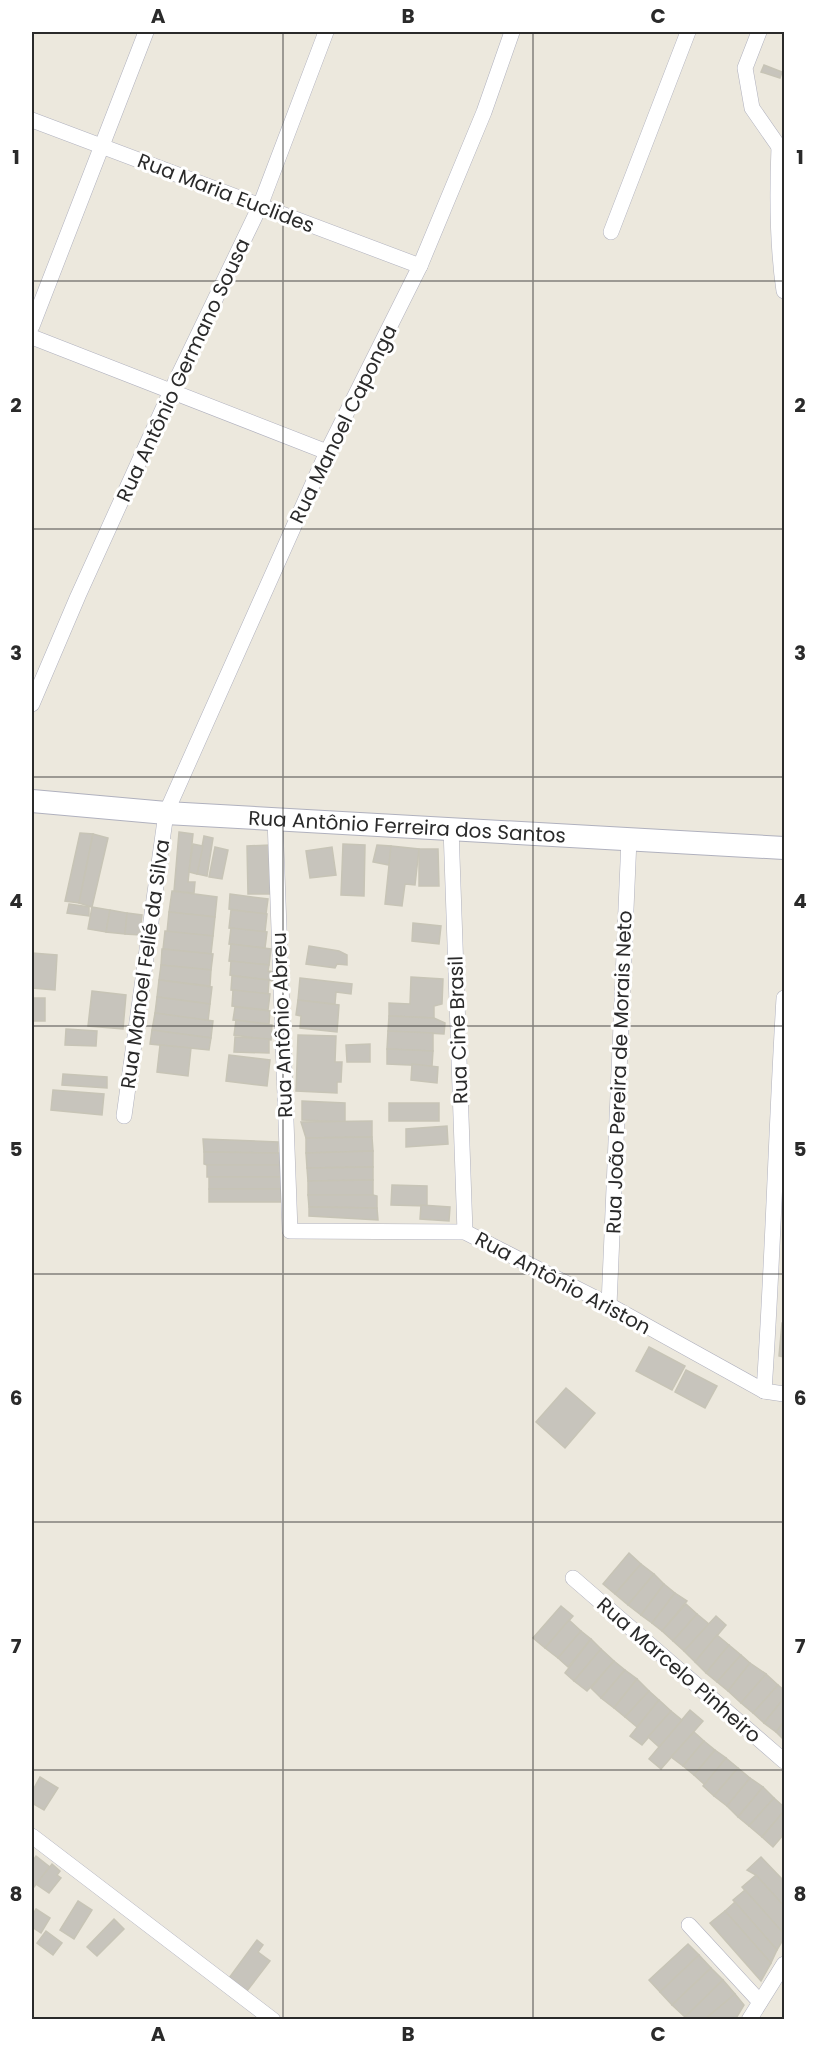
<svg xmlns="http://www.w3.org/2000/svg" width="816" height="2051" viewBox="0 0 816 2051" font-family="Poppins,sans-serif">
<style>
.building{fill:#c7c4bc;stroke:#c7c4b6;stroke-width:1.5}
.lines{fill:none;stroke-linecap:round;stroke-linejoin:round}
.street-casing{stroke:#b0b1be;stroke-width:16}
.secondary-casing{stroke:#b0b1be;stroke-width:24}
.street{stroke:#fff;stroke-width:15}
.secondary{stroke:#fff;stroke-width:22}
.grid{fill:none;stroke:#2a2a2a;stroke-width:1.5;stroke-opacity:0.55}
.labels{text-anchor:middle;stroke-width:6;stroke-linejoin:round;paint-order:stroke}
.street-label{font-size:20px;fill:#2a2a2a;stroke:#fff}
.neatline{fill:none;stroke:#2a2a2a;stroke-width:2}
.grid-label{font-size:20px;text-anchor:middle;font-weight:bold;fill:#2a2a2a}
</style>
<rect width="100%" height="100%" fill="#ece8dd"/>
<g class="building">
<path d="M764,65L782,72L780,78L761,72Z"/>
<path d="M179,832L193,834L188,882H195L194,893L174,891Z"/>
<path d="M80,833L93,834L79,903L65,901Z"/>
<path d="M93,834L108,838L92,907L79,903Z"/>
<path d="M204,836L213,838L207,876L197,874Z"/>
<path d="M193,844L203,846L197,874L189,872Z"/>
<path d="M343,844L365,845L364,896L341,895Z"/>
<path d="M270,845L271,894H248L247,846Z"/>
<path d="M377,845L391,846L389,865L373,862Z"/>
<path d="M391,846L419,849L415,885L405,884L402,906L385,904Z"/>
<path d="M215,847L228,850L222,879L209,877Z"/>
<path d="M332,847L336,875L310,878L306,851Z"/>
<path d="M419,849H438L439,886H419Z"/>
<path d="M172,891L217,897L215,917L169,912Z"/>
<path d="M230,894L268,899L266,914L229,909Z"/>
<path d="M69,904L89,907V916L67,913Z"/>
<path d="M92,907L110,910L106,932L88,929Z"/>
<path d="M110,910L127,913L125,934L106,932Z"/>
<path d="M231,910L267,914L265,932L229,928Z"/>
<path d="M169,912L215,917L213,936L167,932Z"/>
<path d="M127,913L142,915L140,935L125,934Z"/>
<path d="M413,923L441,926L439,944L412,941Z"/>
<path d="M231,928L267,932L265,948L229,944Z"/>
<path d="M165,931L213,936L211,954L163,949Z"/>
<path d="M231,944L271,949L269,965L229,961Z"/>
<path d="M309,946L339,951L347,955V965L337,964L335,968L306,964Z"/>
<path d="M162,949L213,954L211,970L161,965Z"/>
<path d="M32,953L57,955L55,990L32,988Z"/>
<path d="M231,961L269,965L268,971L275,972L274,981L230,975Z"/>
<path d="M161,965L211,970L210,986L159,980Z"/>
<path d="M232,976L269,980L268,994L231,990Z"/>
<path d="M411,977L443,979L442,1004L434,1006V1018L389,1016V1003L410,1004Z"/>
<path d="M300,978L352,984L351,994L336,992L335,1004L298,1000Z"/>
<path d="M159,980L212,987L210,1004L157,997Z"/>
<path d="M233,990L270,994L268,1010L232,1006Z"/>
<path d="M92,991L126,995L123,1029L88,1026Z"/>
<path d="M157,997L210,1004L208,1021L155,1013Z"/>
<rect x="32" y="998" width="13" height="23"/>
<path d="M298,1000L339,1005L337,1032L300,1028L301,1016L296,1015Z"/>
<path d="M235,1007L270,1011L269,1024L233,1020Z"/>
<path d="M155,1013L213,1021L211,1038L152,1030Z"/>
<path d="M389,1016L434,1018L445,1023L444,1034L388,1031Z"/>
<path d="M236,1020L272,1025L271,1040L234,1035Z"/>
<path d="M66,1029L97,1031L96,1046L65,1045Z"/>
<path d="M152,1030L211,1038L209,1050L150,1044Z"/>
<path d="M388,1031L433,1033V1051L387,1049Z"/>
<path d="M298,1035L336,1036L335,1062H342L341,1082H337V1093L296,1091Z"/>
<path d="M235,1037L269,1039V1053L234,1052Z"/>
<path d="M370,1044V1062H347L346,1045Z"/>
<path d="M160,1045L191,1048L188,1076L157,1072Z"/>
<path d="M387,1049L433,1051L432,1066L387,1064Z"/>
<path d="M229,1055L270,1060L267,1086L226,1081Z"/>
<path d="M412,1064L438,1067L437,1083L411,1080Z"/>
<path d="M63,1074L107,1077V1088L62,1085Z"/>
<path d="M53,1090L104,1094L102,1115L51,1110Z"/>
<path d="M302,1101L345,1103V1122L302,1120Z"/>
<rect x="389" y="1103" width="50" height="18"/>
<path d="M372,1121V1137L306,1138L301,1122Z"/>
<path d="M447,1126L448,1144L406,1147V1129Z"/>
<path d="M372,1137L373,1151L306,1153V1138Z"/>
<path d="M203,1139L278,1142V1153L204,1152Z"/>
<path d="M373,1151V1167L307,1168L306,1153Z"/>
<path d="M204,1152L281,1153V1165H207L204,1164Z"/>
<rect x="207" y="1165" width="74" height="12"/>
<path d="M373,1167V1180L308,1181L307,1168Z"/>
<rect x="209" y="1177" width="72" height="12"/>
<path d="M373,1180V1195H308V1181Z"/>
<path d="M392,1185L427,1186V1206L391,1205Z"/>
<rect x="209" y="1189" width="72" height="13"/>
<path d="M308,1195H373L377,1196V1208L309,1207Z"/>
<path d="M421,1205L450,1207L449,1221L420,1219Z"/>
<path d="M309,1207L377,1208L378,1220L309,1216Z"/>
<path d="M782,1323H784V1357L779,1356Z"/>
<path d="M649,1347L685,1366L672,1390L636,1371Z"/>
<path d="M686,1370L717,1386L705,1408L675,1392Z"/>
<path d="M566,1388L595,1413L565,1448L536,1422Z"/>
<path d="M629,1553L641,1564L615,1594L603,1584Z"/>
<path d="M641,1564L654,1574L628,1605L615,1594Z"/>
<path d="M654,1574L664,1584L641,1615L628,1605Z"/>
<path d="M664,1584L675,1593L652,1623L641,1615Z"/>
<path d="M675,1593L687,1601L662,1631L652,1623Z"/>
<path d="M686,1604L697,1614L673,1641L662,1631Z"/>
<path d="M561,1606L573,1616L545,1648L533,1638Z"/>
<path d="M697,1614L709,1624L684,1651L673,1641Z"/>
<path d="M716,1616L726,1625L695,1662L684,1651Z"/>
<path d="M569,1620L581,1631L558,1658L545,1648Z"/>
<path d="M581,1631L591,1639L568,1667L558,1658Z"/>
<path d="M717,1635L729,1645L706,1673L695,1662Z"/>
<path d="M591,1639L601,1649L574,1681L565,1673Z"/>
<path d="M729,1645L741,1655L717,1682L706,1673Z"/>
<path d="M601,1649L614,1661L587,1691L574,1681Z"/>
<path d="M741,1655L750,1663L728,1691L717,1682Z"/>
<path d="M614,1661L625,1670L601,1698L591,1688Z"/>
<path d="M750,1663L766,1674L741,1703L728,1691Z"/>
<path d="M625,1670L637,1679L614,1708L601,1698Z"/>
<path d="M766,1674L778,1685L753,1713L741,1703Z"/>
<path d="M637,1679L649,1691L625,1717L614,1708Z"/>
<path d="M778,1685L784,1690V1698L764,1723L753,1713Z"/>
<path d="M649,1691L659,1700L637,1727L625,1717Z"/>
<path d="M784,1698V1722L776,1732L764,1723Z"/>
<path d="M659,1700L671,1711L642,1745L630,1736Z"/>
<path d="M690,1710L703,1721L661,1769L649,1759Z"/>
<path d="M671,1711L682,1720L659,1747L648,1737Z"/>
<path d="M784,1722V1740L776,1732Z"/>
<path d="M694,1732L704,1741L683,1766L671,1757Z"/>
<path d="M704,1741L715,1750L694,1775L683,1766Z"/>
<path d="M715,1750L726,1758L705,1785L694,1775Z"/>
<path d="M726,1758L738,1768L714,1796L703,1786Z"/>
<path d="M738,1768L750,1778L727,1806L714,1796Z"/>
<path d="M40,1777L58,1788L44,1810L32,1803V1792Z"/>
<path d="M750,1778L763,1787L738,1817L727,1806Z"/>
<path d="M763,1787L774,1798L749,1826L738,1817Z"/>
<path d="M774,1798L784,1807V1811L762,1837L749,1826Z"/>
<path d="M784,1811V1834L773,1847L762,1837Z"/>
<path d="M36,1856L50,1867L34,1887L32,1884V1862Z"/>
<path d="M761,1857L784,1881V1906L756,1875L747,1870Z"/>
<path d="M52,1864L60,1871L57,1875L61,1878L49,1893L36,1884Z"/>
<path d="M756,1875L784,1906V1934L742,1887Z"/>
<path d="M745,1890L784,1934V1938L777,1950L733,1900Z"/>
<path d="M78,1901L92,1910L74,1939L60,1930Z"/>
<path d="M735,1902L777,1950L771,1963L725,1911Z"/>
<path d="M36,1909L50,1918L41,1933L32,1927V1916Z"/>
<path d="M725,1911L771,1963L761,1981L710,1923Z"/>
<path d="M114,1919L124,1929L97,1956L87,1947Z"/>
<path d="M46,1931L62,1943L53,1955L37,1943Z"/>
<path d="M257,1940L263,1945L258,1952L270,1961L247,1991L229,1978Z"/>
<path d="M688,1944L699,1955L660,1992L649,1980Z"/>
<path d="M699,1955L711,1968L672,2005L660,1992Z"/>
<path d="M711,1968L723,1980L685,2017L672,2005Z"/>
<path d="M723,1980L735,1994L704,2020H687L685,2017Z"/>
<path d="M735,1994L744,2005L735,2020H704Z"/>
</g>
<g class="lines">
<g class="street-casing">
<g id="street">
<path d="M759,32L745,68L752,108L784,154"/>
<path d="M32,120L420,266"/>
<path d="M779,147C777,195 777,244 784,291"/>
<path d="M611,232L688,32"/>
<path d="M32,326L146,32"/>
<path d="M32,337L327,452"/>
<path d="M32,704L78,596L171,391L260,206L326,32"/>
<path d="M275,819L290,1231L465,1232L609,1305L764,1391L784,1394"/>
<path d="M451,828L465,1232"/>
<path d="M124,1116L166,813L327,452L420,266L484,112L512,32"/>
<path d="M609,1305L629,839"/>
<path d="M764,1391C773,1260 776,1129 784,998"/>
<path d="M573,1578L784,1761"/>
<path d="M32,1836L273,2020"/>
<path d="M689,1925L760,2002"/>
<path d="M749,2020L784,1964"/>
</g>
</g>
<g class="secondary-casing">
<g id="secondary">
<path id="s1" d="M32,801L166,813L784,848"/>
</g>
</g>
<use href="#street" class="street"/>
<use href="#secondary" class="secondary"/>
</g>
<path class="grid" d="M283,32V2020M533,32V2020M32,281H784M32,529H784M32,777H784M32,1026H784M32,1274H784M32,1522H784M32,1770H784"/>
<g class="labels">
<g class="street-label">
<text transform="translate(226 193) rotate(21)" y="7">Rua Maria Euclides</text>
<text transform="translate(183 370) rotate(-65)" y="7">Rua Antônio Germano Sousa</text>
<text transform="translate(343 424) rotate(-64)" y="7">Rua Manoel Caponga</text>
<text dy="7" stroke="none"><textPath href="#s1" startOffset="376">Rua Antônio Ferreira dos Santos</textPath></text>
<text transform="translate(145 964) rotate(-82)" y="7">Rua Manoel Felié da Silva</text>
<text transform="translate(282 1025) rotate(-92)" y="7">Rua Antônio Abreu</text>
<text transform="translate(458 1030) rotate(-92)" y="7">Rua Cine Brasil</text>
<text transform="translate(619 1072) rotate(-88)" y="7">Rua João Pereira de Morais Neto</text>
<text transform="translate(563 1283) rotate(28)" y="7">Rua Antônio Ariston</text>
<text transform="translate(679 1670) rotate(41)" y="7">Rua Marcelo Pinheiro</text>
</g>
</g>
<rect width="816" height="2051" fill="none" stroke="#ffffff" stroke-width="66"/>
<rect x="33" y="33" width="750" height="1985" class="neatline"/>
<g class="grid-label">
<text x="158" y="23">A</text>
<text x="408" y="23">B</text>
<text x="658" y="23">C</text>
<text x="16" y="164">1</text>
<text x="800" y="164">1</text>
<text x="16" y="412">2</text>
<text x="800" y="412">2</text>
<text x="16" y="660">3</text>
<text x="800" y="660">3</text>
<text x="16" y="908">4</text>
<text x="800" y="908">4</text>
<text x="16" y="1156">5</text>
<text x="800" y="1156">5</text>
<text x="16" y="1405">6</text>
<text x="800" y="1405">6</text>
<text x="16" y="1653">7</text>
<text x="800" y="1653">7</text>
<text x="16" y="1901">8</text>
<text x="800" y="1901">8</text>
<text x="158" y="2041">A</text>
<text x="408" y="2041">B</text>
<text x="658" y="2041">C</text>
</g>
</svg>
